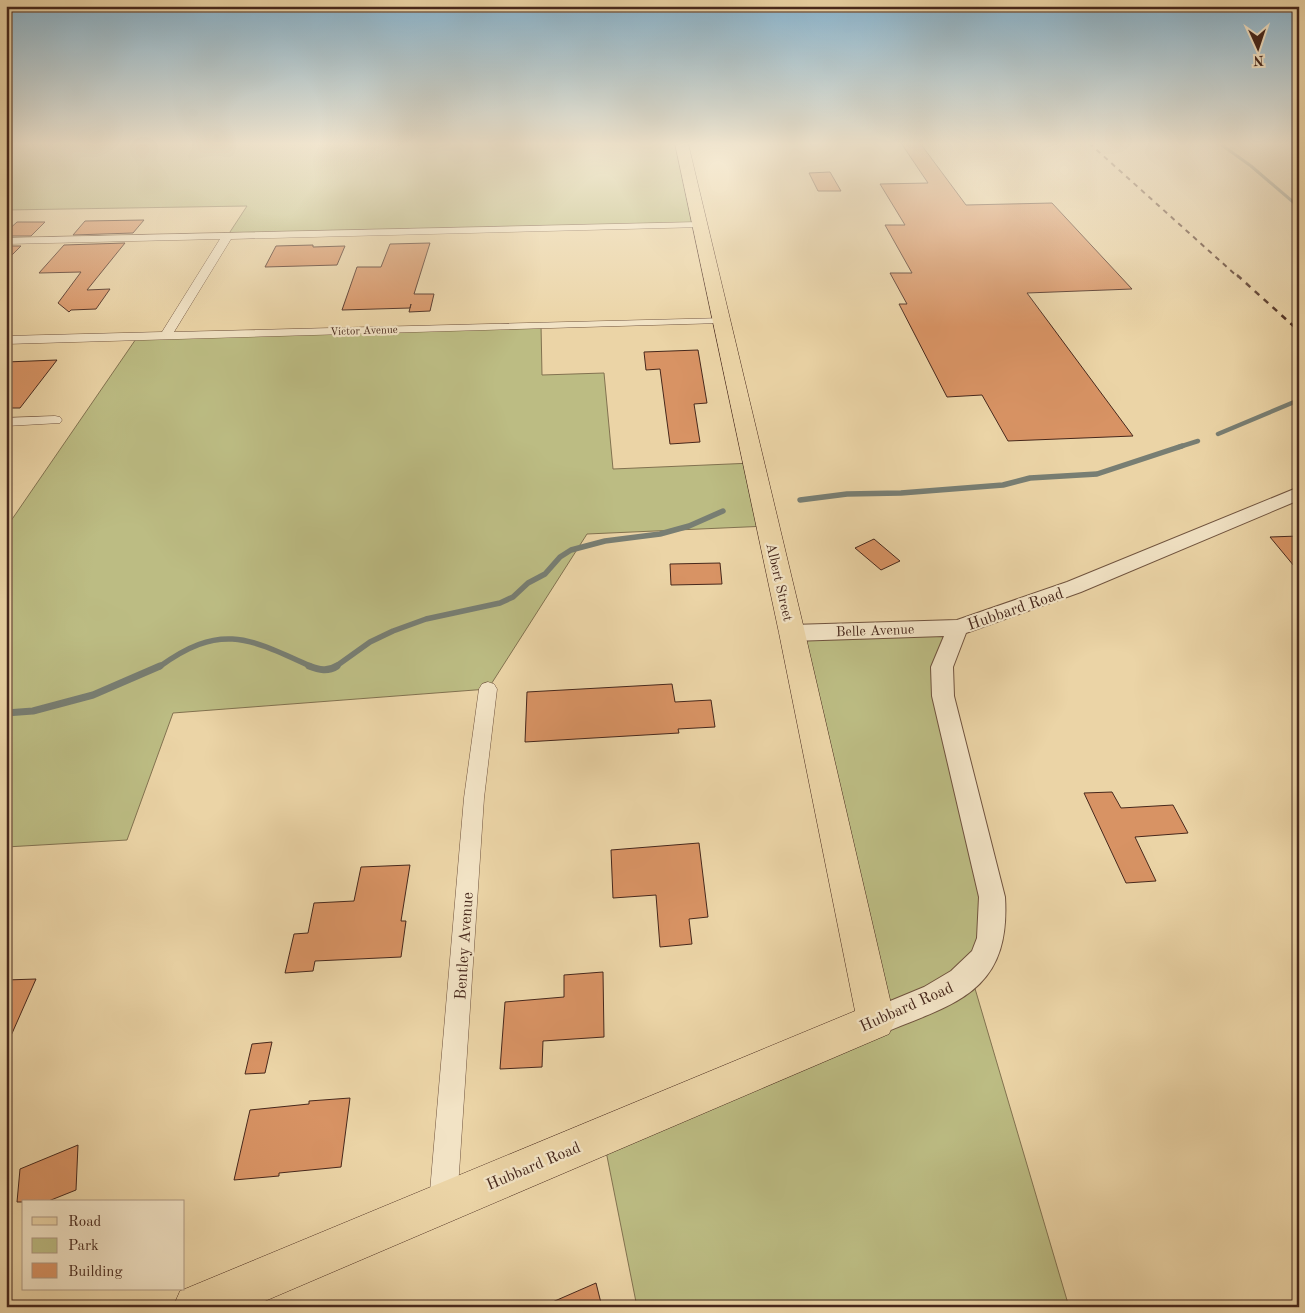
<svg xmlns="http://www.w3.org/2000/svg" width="1305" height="1313" viewBox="0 0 1305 1313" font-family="'Old Standard TT',serif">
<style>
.green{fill:#bcbc83;stroke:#827250}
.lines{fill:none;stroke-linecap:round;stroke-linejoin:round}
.stream-far3{stroke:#787e73;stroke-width:3}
.stream-far2{stroke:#787e73;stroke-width:4.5}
.stream-far1{stroke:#787e73;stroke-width:5.5}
.stream{stroke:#787e73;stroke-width:7}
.building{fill:#d89364;stroke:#47281c}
.minor-casing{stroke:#70533e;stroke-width:1}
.tertiary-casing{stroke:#70533e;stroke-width:2}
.primary-casing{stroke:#47281c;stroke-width:1}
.minor{fill:#f2e3c5;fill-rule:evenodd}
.tertiary{fill:#f2e3c5;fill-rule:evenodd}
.primary{fill:#ebd4a6;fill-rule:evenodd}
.rail-far1{stroke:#47281c;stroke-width:2;stroke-dasharray:5 5;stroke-linecap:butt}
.rail{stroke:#47281c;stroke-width:2.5;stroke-dasharray:6 6;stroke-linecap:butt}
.labels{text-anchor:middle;stroke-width:4.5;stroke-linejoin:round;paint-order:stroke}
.far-street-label{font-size:11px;fill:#47281c;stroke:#f2e3c5}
.street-label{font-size:14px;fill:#47281c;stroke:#f2e3c5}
.near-street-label{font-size:16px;fill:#47281c;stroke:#f2e3c5}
</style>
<rect width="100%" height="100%" fill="#ebd4a6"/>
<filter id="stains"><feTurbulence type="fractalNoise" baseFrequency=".004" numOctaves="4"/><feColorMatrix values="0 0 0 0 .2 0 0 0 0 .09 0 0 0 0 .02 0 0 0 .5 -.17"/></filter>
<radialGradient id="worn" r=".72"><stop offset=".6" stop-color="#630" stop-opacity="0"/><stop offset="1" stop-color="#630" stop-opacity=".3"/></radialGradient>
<g class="green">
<path d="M6,143H681L700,225L228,235L247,206L6,210Z"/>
<path d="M541,325L542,375L604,373L613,469L753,463L768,526L587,534L488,689L173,713L127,840L6,847V528L138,336Z"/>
<path d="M958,628L942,667L992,897L971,975L1069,1307H637L603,1136L876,1021L792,633Z"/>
</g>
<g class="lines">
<path class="stream-far3" d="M1219,143L1251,166L1299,207"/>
<g class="stream-far2">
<path d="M1218,434L1299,400"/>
<path d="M1179,447L1198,441"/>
</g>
<g class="stream-far1">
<path d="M800,500L847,494L901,493L1003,485L1030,478L1097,474L1182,446"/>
<path d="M159,667C221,622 249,638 312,667"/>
<path d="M335,667L370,642L393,631L426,619L500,603L513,597L528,583L545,574L560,557L571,550L605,541L660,534L689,526L723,511"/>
</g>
<g class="stream">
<path d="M309,666C319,670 328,672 337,666"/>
<path d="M6,713L33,711L93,695L160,666"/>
</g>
</g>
<g class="building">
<path d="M901,143H920L966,205L1052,203L1132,289L1027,293L1133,436L1008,441L982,395L947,397L899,304H907L890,273H912L885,225H905L880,184L928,183Z"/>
<path d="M830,172L841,191H818L809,173Z"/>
<path d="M144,220L133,233L73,235L85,221Z"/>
<path d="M17,222H45L31,236H6V232Z"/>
<path d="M125,243L87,290L110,289L96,309L71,310L69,312L58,303L81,272L39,273L64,245Z"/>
<path d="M430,243L414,294H434L430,311L409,312L411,304L410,308L342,310L357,267H381L390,244Z"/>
<path d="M313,245V247L345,246L337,265L265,267L276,246Z"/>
<path d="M6,246H21L6,261Z"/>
<path d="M698,350L707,403L694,404L700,442L670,444L660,369L646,370L644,352Z"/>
<path d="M57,360L20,408H6V362Z"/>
<path d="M1299,536V572L1270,537Z"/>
<path d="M874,539L900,561L881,570L855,548Z"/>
<path d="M720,563L722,584L671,585L670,564Z"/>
<path d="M672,684L675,702L711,700L715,727L678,729L679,733L525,742L527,692Z"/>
<path d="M1112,792L1121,808L1173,805L1188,833L1135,837L1156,881L1126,883L1084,793Z"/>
<path d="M699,843L708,917L689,919L692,944L660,947L656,895L613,898L611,850Z"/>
<path d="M410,865L401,921H406L401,957L315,961L313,971L285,973L294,934L308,933L314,903L354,901L361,867Z"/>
<path d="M603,972L604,1037L543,1041L542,1067L500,1069L505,1002L564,997V975Z"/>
<path d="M36,979L6,1047V980Z"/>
<path d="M272,1042L265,1073L245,1074L252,1044Z"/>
<path d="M350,1098L341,1167L279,1173V1176L234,1180L250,1110L309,1104V1101Z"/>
<path d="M78,1145L76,1190L46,1202H17L20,1169Z"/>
<path d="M596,1283L602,1307H541Z"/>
</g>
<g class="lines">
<g class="minor-casing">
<g id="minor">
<path d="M700,222L703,223V227L231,239L174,332L725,318L727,320L721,323L6,344V336L162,332L220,239L6,244V238Z"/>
<path d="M55,416L60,417L62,420L60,423L6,426V418Z"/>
<path d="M488,682L494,684L497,689L484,798L457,1203L453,1213L443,1217L433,1213L429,1203L464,798L479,689L482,684Z"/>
</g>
</g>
<g class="tertiary-casing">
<path id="tertiary" d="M1299,487V500L1081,592L966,633L953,667L954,696L1005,897C1011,995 952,1004 876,1036L866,1031L861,1021L866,1011L924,987L951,971L972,951L977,938L979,897L932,696L931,667L944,636L792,641L785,639L782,633L785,627L792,625L957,620L1067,582Z"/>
</g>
<g class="primary-casing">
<path id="primary" d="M675,143H688L805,633L895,1021L889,1034L251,1307H173L180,1291L855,1011L779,633Z"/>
</g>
<use href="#minor" class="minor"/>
<use href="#tertiary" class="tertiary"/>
<use href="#primary" class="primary"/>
<path class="rail-far1" d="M1089,143L1238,277"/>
<path class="rail" d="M1237,275L1299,331"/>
</g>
<linearGradient id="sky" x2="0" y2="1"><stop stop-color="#88b5d0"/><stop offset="0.44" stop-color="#f6ecd7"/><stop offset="1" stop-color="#f6ecd7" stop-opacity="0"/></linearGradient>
<rect width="1305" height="327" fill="url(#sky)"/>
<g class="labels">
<g class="far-street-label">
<text transform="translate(364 330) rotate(-2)" y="4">Victor Avenue</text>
</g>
<g class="street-label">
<text transform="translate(780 582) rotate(77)" y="5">Albert Street</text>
<text transform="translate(875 630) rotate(-2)" y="5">Belle Avenue</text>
</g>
<g class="near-street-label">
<text transform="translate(1015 608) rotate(-19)" y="6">Hubbard Road</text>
<text transform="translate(463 946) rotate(-86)" y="6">Bentley Avenue</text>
<text transform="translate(906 1006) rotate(-24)" y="6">Hubbard Road</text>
<text transform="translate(533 1165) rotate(-23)" y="6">Hubbard Road</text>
</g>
</g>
<rect width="1305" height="1313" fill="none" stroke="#ebd4a6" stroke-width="25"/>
<rect x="8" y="8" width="1290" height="1298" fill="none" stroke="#47281c" stroke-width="2.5"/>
<rect x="12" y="12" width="1280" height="1288" fill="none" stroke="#47281c"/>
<rect x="22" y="1200" width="162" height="90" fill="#f2e3c5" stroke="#ae9881"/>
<rect x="32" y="1217" width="25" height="8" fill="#ebd4a6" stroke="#ae9881"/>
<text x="68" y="1226" font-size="15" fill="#47281c">Road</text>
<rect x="32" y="1238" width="25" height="15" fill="#bcbc83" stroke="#ae9881"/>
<text x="68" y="1250" font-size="15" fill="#47281c">Park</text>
<rect x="32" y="1263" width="25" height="15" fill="#d89364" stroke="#ae9881"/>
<text x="68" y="1276" font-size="15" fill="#47281c">Building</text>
<g transform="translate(1258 48) rotate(177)" stroke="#f2e3c5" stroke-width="4" paint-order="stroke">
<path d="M0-4L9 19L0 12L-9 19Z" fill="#47281c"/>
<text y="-8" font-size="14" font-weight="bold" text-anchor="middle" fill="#47281c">N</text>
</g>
<rect width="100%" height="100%" filter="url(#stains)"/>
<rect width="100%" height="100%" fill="url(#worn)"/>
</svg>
